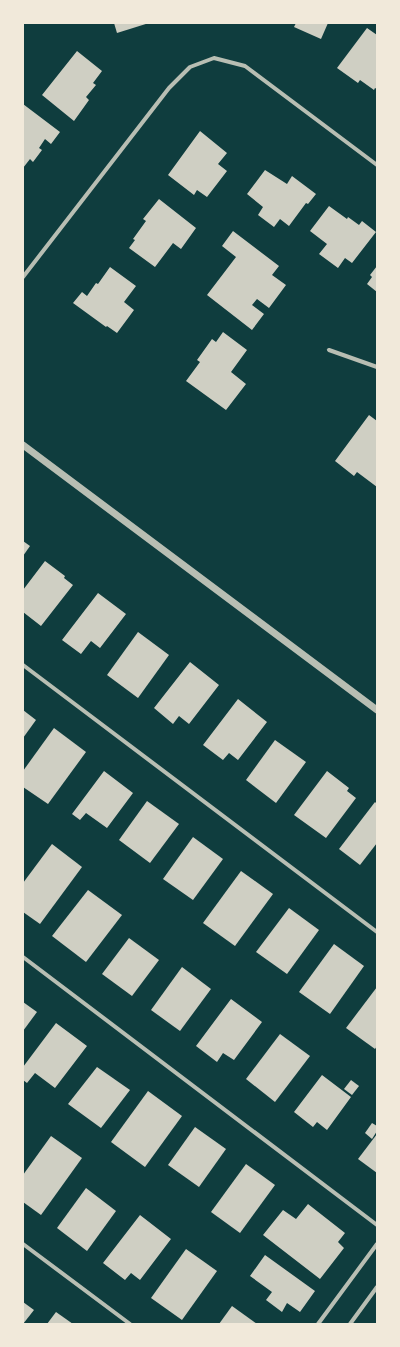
<svg xmlns="http://www.w3.org/2000/svg" width="400" height="1347" viewBox="0 0 400 1347" font-family="Cabin,sans-serif">
<style>
.building{fill:#cfcfc3}
.lines{fill:none;stroke-linecap:round;stroke-linejoin:round}
.minor{stroke:#b8beb3;stroke-width:4}
.tertiary{stroke:#b8beb3;stroke-width:7}
</style>
<rect width="100%" height="100%" fill="#0f3d3e"/>
<g class="building">
<path d="M114,23H149L117,33Z"/>
<path d="M296,23H328L321,39L294,27Z"/>
<path d="M367,28L377,35V89L375,88L374,90L360,80L358,83L337,68Z"/>
<path d="M77,51L102,71L93,83L96,85L86,97L89,100L74,121L42,95Z"/>
<path d="M23,104L60,132L51,144L45,139L39,148L42,150L33,162L30,159L23,168Z"/>
<path d="M200,131L227,153L218,164L227,171L207,197L197,190L194,195L168,175Z"/>
<path d="M265,170L287,184L292,176L316,194L308,204L306,203L289,226L280,219L274,227L258,215L263,207L247,194Z"/>
<path d="M159,199L196,228L181,249L173,243L155,267L129,248L135,240L133,239L146,221L143,219Z"/>
<path d="M329,206L347,219L348,217L359,225L362,221L376,232L352,263L345,258L338,268L319,254L327,244L310,231Z"/>
<path d="M233,231L279,266L272,275L286,285L269,308L257,299L252,305L264,314L252,330L207,295L236,257L222,246Z"/>
<path d="M377,266V292L367,284L372,277L370,275Z"/>
<path d="M110,267L136,286L124,302L134,310L117,333L107,326L106,327L73,303L82,292L87,296L96,283L98,284Z"/>
<path d="M223,332L247,350L231,372L246,384L226,410L186,381L200,362L197,360L212,339L216,342Z"/>
<path d="M369,415L377,421V487L357,472L354,476L335,461Z"/>
<path d="M23,541L30,546L23,556Z"/>
<path d="M45,561L65,576L64,578L73,585L41,626L23,612V590Z"/>
<path d="M98,593L126,614L100,648L91,641L81,654L62,640Z"/>
<path d="M138,632L169,655L138,698L107,675Z"/>
<path d="M190,662L219,685L189,724L179,716L173,724L154,708Z"/>
<path d="M238,699L267,722L238,760L229,753L223,760L203,745Z"/>
<path d="M23,710L36,720L23,738Z"/>
<path d="M54,728L86,752L48,804L23,787V771Z"/>
<path d="M275,740L306,762L276,803L246,780Z"/>
<path d="M104,771L133,793L107,828L86,813L80,820L72,814Z"/>
<path d="M327,771L349,788L347,791L356,798L326,838L294,815Z"/>
<path d="M147,801L179,824L150,863L119,840Z"/>
<path d="M375,802L377,804V843L360,865L339,849Z"/>
<path d="M193,837L223,859L193,900L163,879Z"/>
<path d="M52,844L82,867L40,924L23,912V883Z"/>
<path d="M241,871L273,894L235,946L203,923Z"/>
<path d="M88,890L122,915L86,962L52,936Z"/>
<path d="M289,908L319,930L287,974L256,952Z"/>
<path d="M129,938L159,960L132,996L102,974Z"/>
<path d="M334,944L364,966L330,1014L299,992Z"/>
<path d="M182,967L211,989L180,1031L151,1010Z"/>
<path d="M377,987V1046L375,1049L346,1028Z"/>
<path d="M231,999L262,1022L234,1060L223,1053L217,1062L196,1046Z"/>
<path d="M23,1002L37,1012L23,1031Z"/>
<path d="M56,1023L87,1046L55,1088L35,1073L27,1083L23,1080V1067Z"/>
<path d="M280,1034L310,1056L275,1102L246,1079Z"/>
<path d="M97,1067L130,1090L101,1128L68,1104Z"/>
<path d="M322,1075L351,1097L327,1130L317,1122L313,1127L294,1112Z"/>
<path d="M351,1080L359,1086L352,1095L344,1089Z"/>
<path d="M148,1091L182,1116L145,1167L111,1142Z"/>
<path d="M372,1123L377,1126V1131L372,1139L365,1133Z"/>
<path d="M195,1127L226,1149L199,1187L168,1165Z"/>
<path d="M377,1134V1173L358,1159Z"/>
<path d="M51,1136L82,1158L41,1215L23,1202V1175Z"/>
<path d="M246,1164L275,1185L240,1233L211,1212Z"/>
<path d="M86,1188L116,1211L87,1251L57,1228Z"/>
<path d="M308,1204L345,1233L338,1242L344,1248L320,1279L263,1235L283,1210L296,1219Z"/>
<path d="M140,1215L171,1239L140,1280L131,1273L125,1280L103,1263Z"/>
<path d="M186,1249L217,1271L182,1320L151,1298Z"/>
<path d="M265,1255L315,1291L300,1312L287,1303L282,1312L266,1300L272,1292L250,1276Z"/>
<path d="M23,1302L34,1310L23,1324Z"/>
<path d="M232,1306L257,1324H219Z"/>
<path d="M56,1312L73,1324H47Z"/>
</g>
<g class="lines">
<g class="minor">
<path d="M23,277L169,88L190,67L214,58L245,66L377,165"/>
<path d="M329,350L377,367"/>
<path d="M23,665L377,932"/>
<path d="M23,957L377,1225"/>
<path d="M23,1244L130,1324"/>
<path d="M318,1324L377,1244"/>
<path d="M350,1324L377,1287"/>
</g>
<path class="tertiary" d="M23,445L377,710"/>
</g>
<rect width="400" height="1347" fill="none" stroke="#f1e9da" stroke-width="48"/>
</svg>
